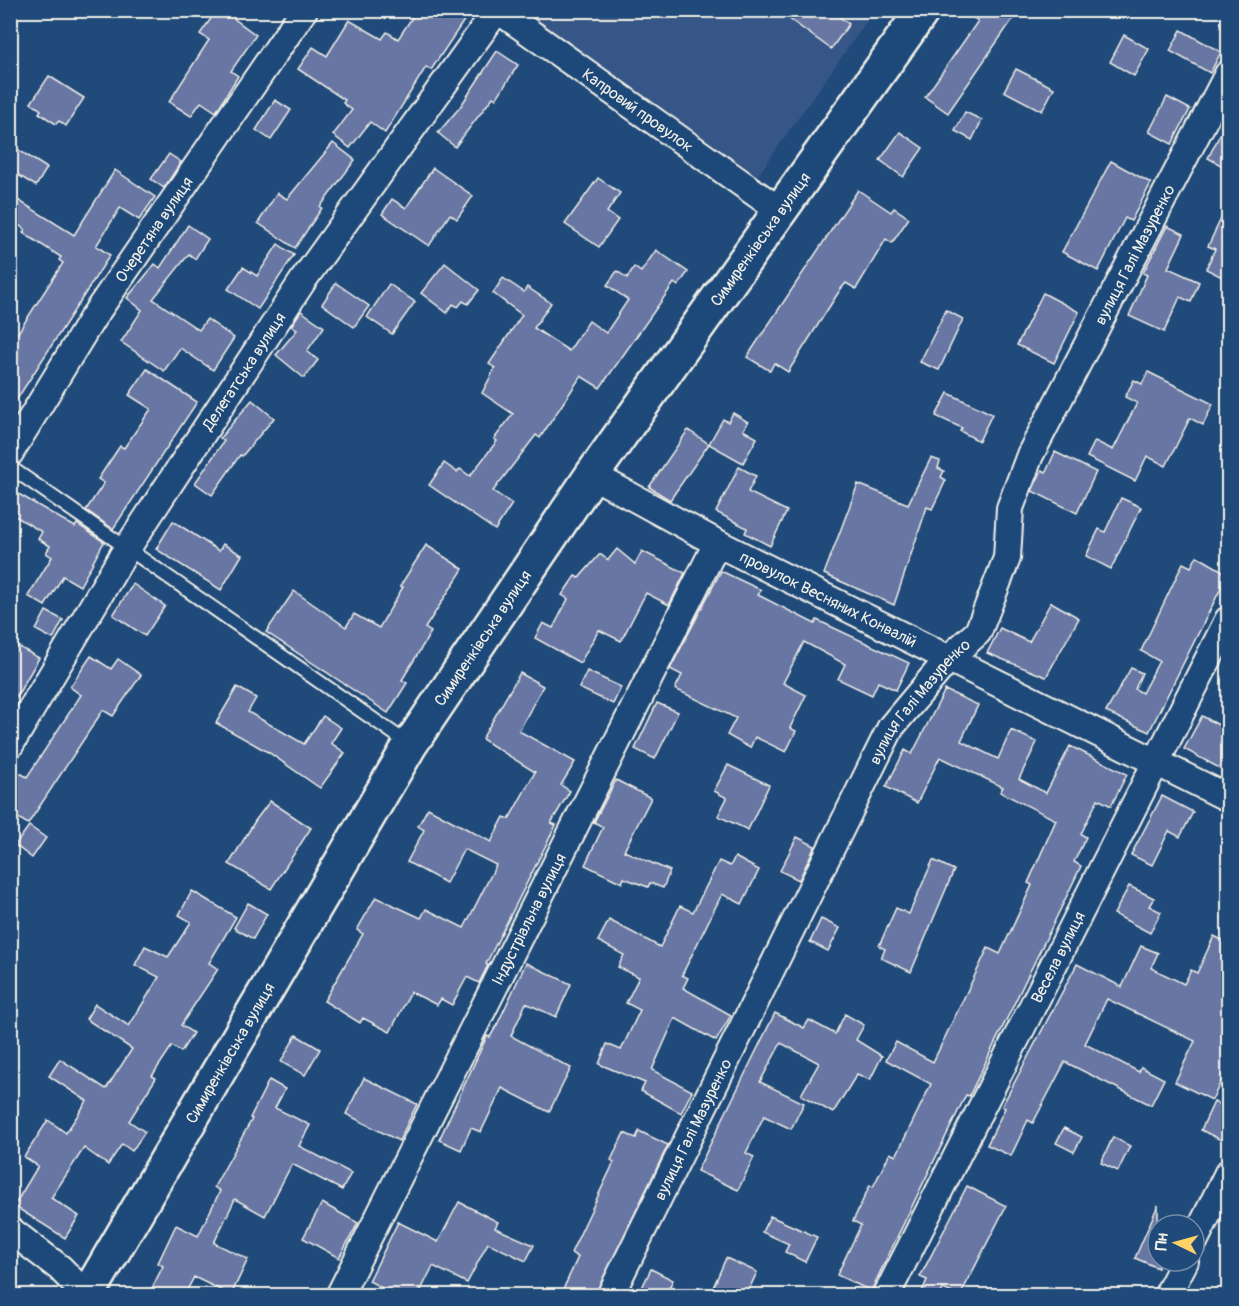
<svg xmlns="http://www.w3.org/2000/svg" width="1239" height="1306" viewBox="0 0 1239 1306" font-family="Pangolin,sans-serif">
<style>
.built{fill:#355787}
.building{fill:#6776a4;stroke:#f4f1e8;stroke-width:1.5}
.lines{fill:none;stroke-linecap:round;stroke-linejoin:round}
.service-casing{stroke:#f4f1e8;stroke-width:16}
.minor-casing{stroke:#f4f1e8;stroke-width:30}
.secondary-casing{stroke:#f4f1e8;stroke-width:38}
.service{stroke:#1f4a7a;stroke-width:12}
.minor{stroke:#1f4a7a;stroke-width:26}
.secondary{stroke:#1f4a7a;stroke-width:33}
.labels{text-anchor:middle;stroke-width:6;stroke-linejoin:round;paint-order:stroke}
.street-label{font-size:16px;fill:#f4f1e8;stroke:#1f4a7a}
</style>
<rect width="100%" height="100%" fill="#1f4a7a"/>
<filter id="ink" filterUnits="userSpaceOnUse"><feTurbulence type="fractalNoise" baseFrequency=".0167" numOctaves="2"/><feDisplacementMap in="SourceGraphic" scale="12" xChannelSelector="R" yChannelSelector="G"/><feConvolveMatrix kernelMatrix="1 2 1 2 8 2 1 2 1" color-interpolation-filters="sRGB"/></filter>
<g filter="url(#ink)">
<path class="built" d="M521,11H874L754,181Z"/>
<g class="building">
<path d="M217,10H222L256,35L231,71L238,76L216,112L201,102L191,116L169,102L209,40L200,34Z"/>
<path d="M417,10H471L431,70L426,67L385,133L370,122L350,148L333,135L352,110L343,103L345,100L298,69L313,47L327,56L349,20L382,39L387,32L398,39Z"/>
<path d="M777,10H830L849,24L831,49Z"/>
<path d="M962,10H1019L948,113L925,97L978,21Z"/>
<path d="M1181,30L1221,52L1210,73L1170,51Z"/>
<path d="M1124,35L1149,49L1134,76L1110,62Z"/>
<path d="M497,51L518,65L496,99L493,97L455,147L438,133L460,107Z"/>
<path d="M1016,69L1054,88L1042,111L1004,91Z"/>
<path d="M49,76L84,98L66,126L59,121L56,124L39,113L41,110L31,103Z"/>
<path d="M1167,97L1190,109L1172,144L1149,132Z"/>
<path d="M275,100L291,110L271,140L256,130Z"/>
<path d="M965,112L982,120L972,140L955,131Z"/>
<path d="M1228,119V169L1208,158Z"/>
<path d="M900,132L923,148L903,177L880,160Z"/>
<path d="M333,143L355,160L320,207L322,208L295,248L258,223L277,193L287,199Z"/>
<path d="M17,149L47,168L36,186L10,170V159Z"/>
<path d="M169,154L181,162L164,188L151,179Z"/>
<path d="M1111,161L1151,183L1131,221L1125,218L1098,271L1062,252Z"/>
<path d="M433,168L473,196L457,219L450,214L429,246L382,214L392,199L406,208Z"/>
<path d="M115,170L155,197L139,220L120,208L96,246L110,255L10,410V345L63,263L59,260L61,257L23,233L25,229L10,220V195L74,235Z"/>
<path d="M598,178L620,193L607,212L618,220L599,247L565,224Z"/>
<path d="M858,190L891,212L894,208L909,218L892,243L886,239L856,289L846,283L840,290L788,372L774,363L770,371L747,357Z"/>
<path d="M1228,204V280L1206,269L1215,249L1208,246Z"/>
<path d="M188,225L208,239L195,259L189,254L153,299L199,330L207,319L234,338L213,370L180,348L164,371L121,342L142,310L127,298L155,264L160,268Z"/>
<path d="M1167,226L1184,234L1168,268L1199,282L1191,302L1180,297L1164,332L1129,316L1147,275L1143,273Z"/>
<path d="M278,244L294,255L258,309L228,289L243,267L257,276Z"/>
<path d="M656,250L688,272L678,286L674,283L600,388L581,376L540,438L536,435L493,491L512,504L495,530L429,485L444,463L457,472L460,469L470,476L497,441L494,439L513,414L482,393L495,368L489,364L522,315L493,293L503,278L524,292L527,287L551,303L534,328L569,351L589,321L606,333L628,300L607,285L617,271L627,278L634,267L641,272Z"/>
<path d="M445,263L479,290L468,304L463,301L458,307L453,304L447,313L421,293Z"/>
<path d="M336,283L369,306L354,327L322,304Z"/>
<path d="M389,284L415,302L392,334L367,317Z"/>
<path d="M1043,293L1079,312L1054,363L1017,345Z"/>
<path d="M946,310L963,319L939,370L920,362Z"/>
<path d="M301,311L324,327L307,351L318,360L304,378L276,355L297,330L291,326Z"/>
<path d="M147,369L197,402L113,529L86,510L104,483L98,479L120,446L124,448L151,409L129,395Z"/>
<path d="M1148,372L1213,404L1203,425L1190,418L1166,466L1147,456L1135,481L1087,457L1095,441L1113,450L1137,403L1125,397L1134,380L1142,384Z"/>
<path d="M948,393L992,414L979,441L960,431L962,428L936,416Z"/>
<path d="M252,400L274,418L242,456L240,455L212,495L195,483L224,441L220,438Z"/>
<path d="M733,413L748,422L743,430L757,438L743,463L709,444L723,419L728,422Z"/>
<path d="M688,430L709,444L670,500L649,487Z"/>
<path d="M1055,452L1096,472L1077,513L1032,491L1042,470L1046,472Z"/>
<path d="M931,458L940,461L938,468L944,471L941,477L946,480L932,509L927,507L894,605L824,574L858,484L908,504Z"/>
<path d="M739,467L756,476L748,492L787,511L770,546L745,533L747,528L716,512Z"/>
<path d="M10,489L75,527L77,524L104,542L80,586L63,576L45,606L28,596L52,557L46,553L50,546L38,539L42,532L10,513Z"/>
<path d="M1121,498L1141,507L1111,569L1086,556L1099,529L1105,532Z"/>
<path d="M173,521L219,551L223,544L242,555L221,590L156,549Z"/>
<path d="M426,545L463,569L425,628L431,632L402,680L407,683L388,713L266,632L294,591L346,627L354,614L379,628L403,587L400,586Z"/>
<path d="M617,549L635,564L642,551L685,573L669,605L646,593L621,641L599,630L580,663L535,638L543,623L553,628L568,599L562,595L575,576L579,578L600,554L608,560Z"/>
<path d="M1197,556L1228,574L1149,732L1106,712L1131,668L1142,673L1135,689L1142,693L1159,661L1141,651L1183,563L1191,567Z"/>
<path d="M721,571L761,590L758,595L815,624L817,620L909,663L896,690L878,682L872,695L838,679L845,664L804,642L783,683L806,695L790,728L796,731L786,752L755,737L750,748L727,735L736,718L675,689L682,675L670,669Z"/>
<path d="M133,584L165,606L145,636L113,615Z"/>
<path d="M1051,602L1079,618L1046,677L987,653L1000,628L1029,642Z"/>
<path d="M46,611L63,620L53,639L36,630Z"/>
<path d="M10,642L39,658L10,708Z"/>
<path d="M91,656L111,669L118,659L141,675L113,716L103,710L28,824L10,813V789L20,773L27,777L81,695L70,687Z"/>
<path d="M587,671L621,687L613,704L579,688Z"/>
<path d="M520,673L543,686L519,731L575,762L561,785L570,791L551,823L556,825L486,964L488,965L479,983L467,977L452,1005L441,999L437,1005L411,992L390,1032L363,1018L360,1023L324,1001L363,934L357,930L376,897L421,918L426,909L464,928L496,865L464,849L446,883L407,862L424,830L418,826L428,808L491,842L504,817L509,819L535,772L482,739Z"/>
<path d="M237,687L256,698L248,712L304,744L323,716L341,728L331,743L345,753L320,788L268,752L216,723Z"/>
<path d="M945,690L978,705L961,741L998,759L1011,730L1037,742L1019,779L1046,793L1070,746L1127,774L1111,806L1098,799L1081,834L1086,837L1074,862L1081,866L1062,906L969,1096L966,1095L871,1291L837,1275L861,1225L853,1221L870,1185L873,1187L890,1153L896,1156L931,1084L886,1060L896,1042L933,1062L988,948L1000,954L1032,885L1028,883L1056,820L1000,792L1003,787L940,757L917,803L886,787L905,750L912,754Z"/>
<path d="M657,703L678,712L655,759L635,749Z"/>
<path d="M1202,716L1228,730V759L1223,770L1184,749Z"/>
<path d="M728,765L769,785L748,830L718,816L727,798L714,791Z"/>
<path d="M616,780L651,798L624,851L670,871L663,888L650,883L648,887L624,878L622,883L585,865L603,827L594,822Z"/>
<path d="M1162,796L1193,812L1180,837L1169,831L1152,865L1131,855Z"/>
<path d="M270,801L311,828L271,889L229,864L255,821Z"/>
<path d="M29,826L46,838L32,858L15,845Z"/>
<path d="M797,837L815,846L799,880L780,871Z"/>
<path d="M735,857L759,870L742,904L722,894L682,975L688,978L683,988L731,1015L716,1041L675,1018L652,1070L692,1091L681,1113L641,1091L645,1083L599,1064L607,1044L621,1050L640,1010L626,1003L639,977L618,967L624,955L598,941L609,920L660,947L680,906L693,912L719,861L730,866Z"/>
<path d="M933,860L954,870L911,972L881,958L885,949L879,946L896,908L909,914Z"/>
<path d="M1129,886L1154,898L1149,906L1161,912L1150,933L1114,914Z"/>
<path d="M192,891L236,917L209,963L218,969L181,1025L193,1033L181,1052L172,1046L152,1076L156,1078L129,1121L145,1132L132,1151L122,1144L108,1165L84,1148L51,1198L79,1216L65,1238L14,1206L38,1166L24,1157L48,1120L66,1133L87,1101L49,1076L60,1059L106,1089L132,1049L86,1019L95,1004L129,1026L159,977L135,965L145,946L168,957L191,922L179,915Z"/>
<path d="M248,903L267,914L253,939L234,928Z"/>
<path d="M821,919L840,928L828,951L810,942Z"/>
<path d="M1214,936L1228,943V1067L1212,1100L1175,1082L1195,1041L1107,999L1085,1044L1139,1072L1141,1067L1164,1079L1151,1105L1065,1062L1033,1123L1028,1120L1011,1156L987,1145L1005,1108L1002,1106L1077,964L1122,987L1141,946L1158,953L1151,968L1184,984L1191,970L1197,973Z"/>
<path d="M526,963L571,984L556,1017L526,1003L511,1036L571,1068L549,1112L502,1088L481,1132L471,1128L461,1150L439,1140L487,1036L490,1037L497,1025Z"/>
<path d="M775,1013L804,1028L809,1020L835,1034L845,1014L864,1025L856,1040L882,1056L870,1080L857,1074L833,1113L801,1095L819,1063L781,1043L760,1082L804,1103L791,1129L764,1116L746,1153L754,1157L738,1190L697,1171Z"/>
<path d="M296,1035L320,1049L305,1075L281,1062Z"/>
<path d="M364,1078L417,1104L399,1141L346,1114Z"/>
<path d="M269,1080L285,1089L275,1108L310,1125L299,1146L351,1173L342,1190L292,1164L265,1216L235,1199L214,1243L248,1259L231,1295L194,1277L184,1296H148L163,1266L158,1263L176,1225L198,1236L220,1191L214,1187L252,1119L250,1118Z"/>
<path d="M1214,1102L1228,1108V1123L1221,1140L1201,1130Z"/>
<path d="M1064,1128L1082,1137L1074,1152L1056,1143Z"/>
<path d="M639,1131L668,1145L595,1296H560L578,1257L571,1253L614,1162L611,1160L624,1133L636,1138Z"/>
<path d="M1113,1137L1130,1146L1118,1171L1101,1163Z"/>
<path d="M967,1186L1006,1206L960,1296L943,1289L940,1296H920L927,1280L920,1277Z"/>
<path d="M459,1202L498,1222L495,1228L534,1245L526,1261L488,1243L467,1283L433,1266L418,1296H397L369,1281L398,1222L438,1242Z"/>
<path d="M322,1203L358,1223L339,1258L303,1238Z"/>
<path d="M1158,1205V1268L1135,1258Z"/>
<path d="M770,1216L817,1237L805,1262L785,1252L789,1244L762,1232Z"/>
<path d="M726,1258L757,1272L746,1296H724L712,1290Z"/>
<path d="M651,1269L673,1280L665,1296H638Z"/>
</g>
<g class="lines">
<g class="service-casing">
<path id="service" d="M10,467L409,744"/>
</g>
<g class="minor-casing">
<g id="minor">
<path id="s1" d="M498,10L779,210"/>
<path id="s2" d="M10,453L92,319L304,10"/>
<path id="s3" d="M592,475L717,543L1228,798"/>
<path id="s4" d="M10,745L126,550L304,279L497,10"/>
<path d="M10,1230L60,1268L87,1296"/>
<path d="M1194,1242L1228,1173"/>
<path id="s5" d="M339,1296L717,543"/>
<path id="s6" d="M610,1296L891,727L949,658L978,632L1007,558L1010,508L1030,455L1228,74"/>
<path id="s7" d="M886,1296L1228,620"/>
<path d="M1167,1296L1185,1261"/>
</g>
</g>
<g class="secondary-casing">
<g id="secondary">
<path id="s8" d="M87,1296L410,745L592,475L923,10"/>
</g>
</g>
<use href="#service" class="service"/>
<use href="#minor" class="minor"/>
<use href="#secondary" class="secondary"/>
</g>
</g>
<g class="labels">
<g class="street-label">
<text dy="6" stroke="none"><textPath href="#s1" startOffset="172">Капровий провулок</textPath></text>
<text dy="6" stroke="none"><textPath href="#s2" startOffset="266">Очеретяна вулиця</textPath></text>
<text dy="6" stroke="none"><textPath href="#s8" startOffset="1254">Симиренківська вулиця</textPath></text>
<text dy="6" stroke="none"><textPath href="#s6" startOffset="1176">вулиця Галі Мазуренко</textPath></text>
<text dy="6" stroke="none"><textPath href="#s4" startOffset="441">Делегатська вулиця</textPath></text>
<text dy="6" stroke="none"><textPath href="#s3" startOffset="267">провулок Весняних Конвалій</textPath></text>
<text dy="6" stroke="none"><textPath href="#s8" startOffset="768">Симиренківська вулиця</textPath></text>
<text dy="6" stroke="none"><textPath href="#s6" startOffset="672">вулиця Галі Мазуренко</textPath></text>
<text dy="6" stroke="none"><textPath href="#s5" startOffset="422">Індустріальна вулиця</textPath></text>
<text dy="6" stroke="none"><textPath href="#s7" startOffset="380">Весела вулиця</textPath></text>
<text dy="6" stroke="none"><textPath href="#s8" startOffset="282">Симиренківська вулиця</textPath></text>
<text dy="6" stroke="none"><textPath href="#s6" startOffset="186">вулиця Галі Мазуренко</textPath></text>
</g>
</g>
<rect width="1239" height="1306" fill="none" stroke="#1f4a7a" stroke-width="36"/>
<rect x="18" y="18" width="1203" height="1270" fill="none" stroke="#f4f1e8" stroke-width="2" filter="url(#ink)"/>
<g transform="translate(1176 1243) rotate(275)"><circle r="28" fill="#1f4a7a" stroke="#748da6" stroke-width="1.5"/>
<path d="M0-4.5L10 22L0 15L-10 22Z" fill="#ffd166"/>
<text y="-9" font-size="16" font-weight="bold" text-anchor="middle" fill="#f4f1e8">Пн</text>
</g>
</svg>
